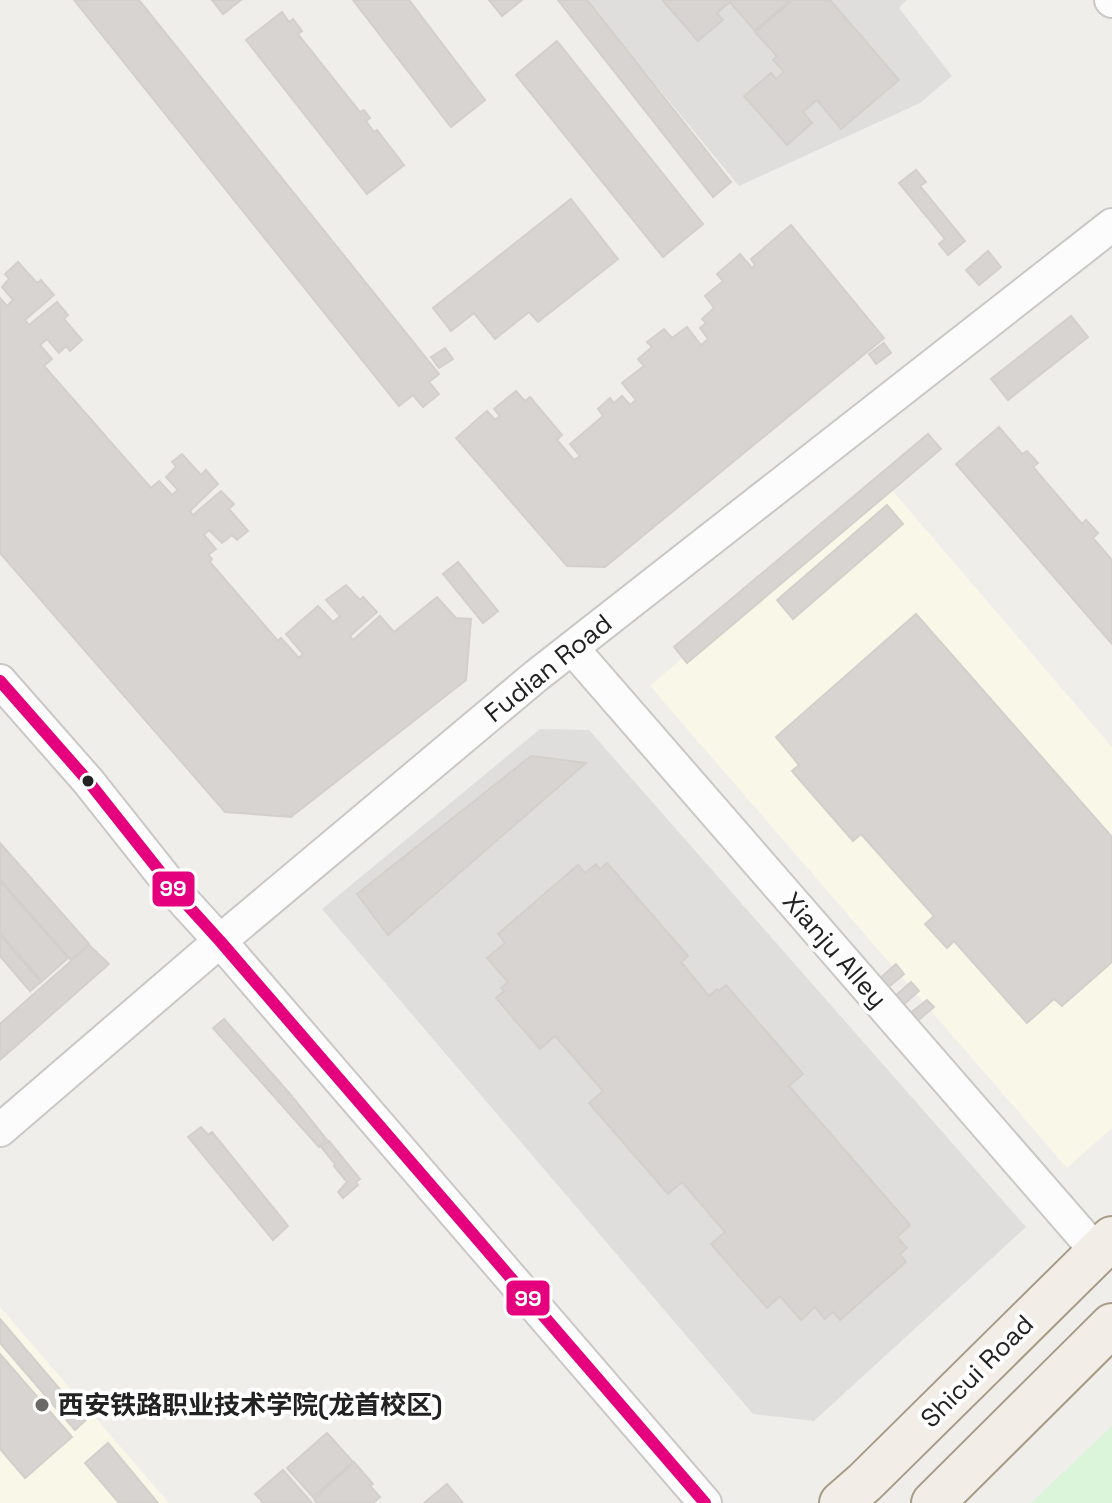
<svg xmlns="http://www.w3.org/2000/svg" width="1112" height="1503" viewBox="0 0 1112 1503" font-family="'Space Grotesk','Noto Sans SC',sans-serif">
<style>
.residential{fill:#dfdedc}
.education{fill:#f8f7e8}
.park{fill:#daf5da}
.building{fill:#d7d4d2;stroke:#d3d0cc;stroke-width:2}
.lines{fill:none;stroke-linecap:round;stroke-linejoin:round}
.minor-casing{stroke:#c9c8c7;stroke-width:36}
.major-casing{stroke:#a79c86;stroke-width:46}
.minor{stroke:#fdfcfc;stroke-width:32}
.major{stroke:#f3ede7;stroke-width:42}
.bus-1-casing{stroke:#fff;stroke-width:18}
.bus-1{stroke:#e5007d;stroke-width:12}
.bus-dot{fill:#222;stroke:#fff;stroke-width:3}
.poi-dot{fill:#6a6968;stroke:#fff;stroke-width:3}
.labels{text-anchor:middle;stroke-width:8;stroke-linejoin:round;paint-order:stroke}
.street-label{font-size:26px;fill:#222;stroke:#fff}
.poi-label{font-size:26px;font-weight:bold;fill:#222;stroke:#fff;text-anchor:start}
.line-badge{stroke:#fff;stroke-width:3}
.badge-label{font-size:22px;text-anchor:middle;font-weight:bold;fill:#fff}
</style>
<rect width="100%" height="100%" fill="#f0eeeb"/>
<g class="residential">
<path d="M586,0H906L899,8L952,76L920,103L739,186Z"/>
<path d="M540,729L589,730L1026,1227L814,1421L753,1414L322,909Z"/>
</g>
<g class="education">
<path d="M885,482L1112,747V1128L1067,1168L650,686Z"/>
<path d="M0,1307L169,1503H0Z"/>
</g>
<path class="park" d="M1112,1426V1503H1031Z"/>
<g class="building">
<path d="M74,0H139L439,374L429,382L439,394L423,407L413,395L399,406Z"/>
<path d="M212,0H241L223,14Z"/>
<path d="M353,0H409L485,100L451,127Z"/>
<path d="M489,0H522L502,16Z"/>
<path d="M558,0H587L731,182L713,197Z"/>
<path d="M665,0H790L755,31L730,2L717,13L723,20L698,41L663,1Z"/>
<path d="M793,0H830L899,80L841,129L817,100L803,112L812,123L787,145L744,96L771,73L776,79L784,72L773,60L777,56L755,32Z"/>
<path d="M282,12L289,22L293,19L302,31L298,34L360,112L364,110L370,118L366,121L374,132L377,130L404,165L367,194L246,40Z"/>
<path d="M557,41L703,224L663,257L516,75Z"/>
<path d="M916,170L926,182L920,186L965,241L948,255L939,244L945,239L899,183Z"/>
<path d="M571,199L618,259L538,322L529,312L495,339L474,313L451,331L433,308Z"/>
<path d="M791,225L884,338L605,567L567,566L456,438L487,411L495,420L500,416L494,409L516,391L525,401L530,397L562,435L557,440L574,460L580,456L570,444L603,416L598,409L610,398L614,403L622,396L630,405L636,400L622,383L644,366L638,359L652,347L647,342L664,329L672,338L687,327L701,345L708,339L700,328L706,323L702,319L714,308L705,296L723,281L717,274L740,254L752,268L755,265L751,259Z"/>
<path d="M988,251L1001,267L979,285L966,270Z"/>
<path d="M18,262L37,283L41,280L54,295L25,320L29,325L57,302L68,315L64,319L82,340L70,351L66,346L59,353L47,339L40,345L52,359L44,366L45,367L151,488L159,481L172,495L178,490L166,477L176,467L172,462L182,454L201,475L206,470L218,484L190,511L193,515L221,491L234,504L229,509L248,531L237,540L232,535L222,543L209,530L204,535L216,549L208,555L212,559L210,562L278,641L281,638L299,658L303,654L286,634L318,606L333,622L340,616L326,600L346,585L360,600L363,597L377,612L350,636L353,640L380,616L394,632L437,597L456,618L471,619L466,680L291,817L225,812L0,553V298L7,306L13,300L2,287L9,279L5,274Z"/>
<path d="M1071,316L1088,337L1008,400L991,379Z"/>
<path d="M884,343L891,353L876,364L869,354Z"/>
<path d="M445,348L453,359L439,368L431,357Z"/>
<path d="M999,427L1022,454L1027,451L1038,463L1033,467L1082,524L1086,520L1098,533L1093,538L1112,560V644L956,464Z"/>
<path d="M928,434L941,449L687,663L674,647Z"/>
<path d="M887,505L903,524L793,619L777,600Z"/>
<path d="M458,562L498,611L483,623L443,574Z"/>
<path d="M916,614L1112,837V962L1062,1006L1054,999L1027,1023L954,941L947,948L925,924L934,916L861,834L853,841L792,771L799,765L776,737Z"/>
<path d="M531,756L586,763L388,935L357,894Z"/>
<path d="M0,843L89,944L71,960L0,880Z"/>
<path d="M607,863L688,956L681,962L709,996L717,989L719,991L726,985L803,1074L789,1086L910,1225L897,1237L907,1248L900,1254L906,1262L840,1320L833,1312L825,1319L815,1307L801,1320L780,1296L767,1308L711,1244L725,1232L682,1182L668,1194L589,1103L603,1091L555,1036L540,1049L496,998L504,991L501,988L508,982L487,958L505,943L498,934L578,865L585,873L596,864L600,869Z"/>
<path d="M0,881L68,958L42,981L0,933Z"/>
<path d="M0,935L41,982L30,991L0,956Z"/>
<path d="M89,945L109,964L0,1060V1024Z"/>
<path d="M896,964L904,974L886,989L878,980Z"/>
<path d="M911,982L919,991L903,1005L895,996Z"/>
<path d="M927,1000L934,1007L916,1022L909,1014Z"/>
<path d="M224,1019L290,1094L327,1140L319,1147L213,1028Z"/>
<path d="M201,1127L208,1135L212,1132L288,1226L273,1240L188,1137Z"/>
<path d="M329,1141L360,1179L356,1182L358,1185L343,1198L338,1192L347,1182L334,1166L335,1164L321,1147Z"/>
<path d="M0,1319L86,1420L75,1430L0,1343Z"/>
<path d="M0,1354L72,1437L25,1478L0,1449Z"/>
<path d="M327,1433L353,1462L313,1497L287,1468Z"/>
<path d="M108,1443L158,1503H119L85,1463Z"/>
<path d="M354,1462L373,1484L370,1486L380,1497L373,1503H317L314,1499Z"/>
<path d="M283,1470L312,1503H261L262,1501L255,1494Z"/>
<path d="M447,1484L463,1503H424Z"/>
</g>
<g class="lines">
<g class="minor-casing">
<g id="minor">
<path d="M1111,0L1112,1"/>
<path d="M572,648L1097,1252"/>
<path d="M0,681L88,781L180,897L220,941L705,1503"/>
<path d="M0,1130L220,941L536,676L1112,225"/>
</g>
</g>
<g class="major-casing">
<g id="major">
<path d="M841,1503L865,1482L1112,1238"/>
<path d="M933,1503L1112,1325"/>
</g>
</g>
<use href="#minor" class="minor"/>
<use href="#major" class="major"/>
<g class="bus-1-casing">
<path id="bus-1" d="M0,681L88,781L180,897L220,941L705,1503"/>
</g>
<use href="#bus-1" class="bus-1"/>
</g>
<circle class="bus-dot" cx="88" cy="781" r="7"/>
<circle class="poi-dot" cx="42" cy="1405" r="8"/>
<g class="labels">
<g class="street-label">
<text transform="translate(548 668) rotate(-39)" y="9">Fudian Road</text>
<text transform="translate(835 950) rotate(49)" y="9">Xianju Alley</text>
<text transform="translate(977 1371) rotate(-45)" y="9">Shicui Road</text>
</g>
<g class="poi-label">
<text x="58" y="1414">西安铁路职业技术学院(龙首校区)</text>
</g>
</g>
<g class="line-badge">
<rect x="151" y="870" width="45" height="38" rx="8" fill="#e5007d"/>
<rect x="505" y="1279" width="46" height="38" rx="8" fill="#e5007d"/>
</g>
<g class="badge-label">
<text x="173" y="896">99</text>
<text x="528" y="1306">99</text>
</g>
</svg>
